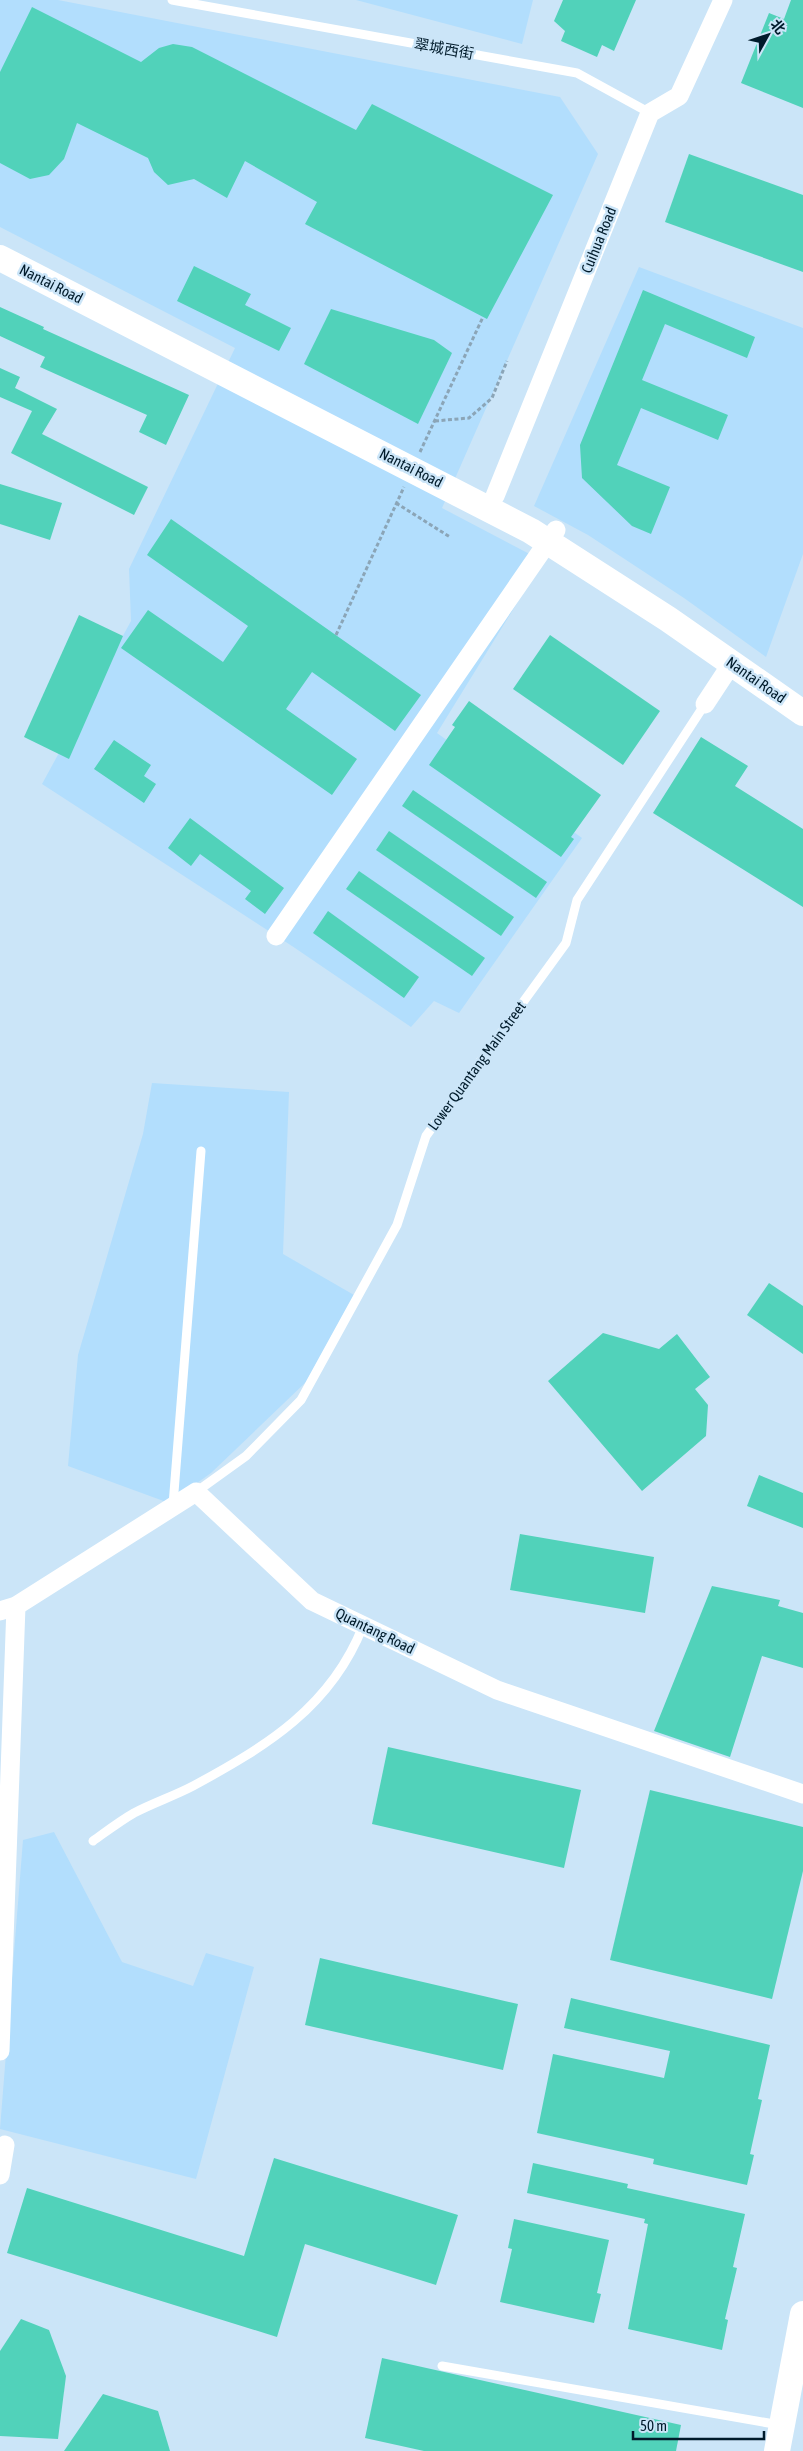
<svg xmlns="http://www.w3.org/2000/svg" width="803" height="2451" viewBox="0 0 803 2451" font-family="'Asap Condensed','Noto Sans SC',sans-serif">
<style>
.built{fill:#b2defd}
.building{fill:#51d2ba}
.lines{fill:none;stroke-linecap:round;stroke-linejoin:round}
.path{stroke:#8ba5b7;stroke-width:3;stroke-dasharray:4 2.5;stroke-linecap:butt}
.lane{stroke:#fff;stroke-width:9}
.street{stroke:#fff;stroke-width:19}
.secondary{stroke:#fff;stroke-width:26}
.labels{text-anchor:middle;stroke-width:5;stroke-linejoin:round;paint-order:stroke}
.street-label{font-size:15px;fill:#001b2b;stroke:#cbe5f8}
</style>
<rect width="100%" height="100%" fill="#cbe5f8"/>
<g class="built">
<path d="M0,0H58L560,97L598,154L442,508L543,561L437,733L582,838L459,1013L434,1001L411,1027L292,946L42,784L131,621L129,569L235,348L0,227Z"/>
<path d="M356,0H533L522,44Z"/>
<path d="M639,267L803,328V554L766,657L684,598L588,535L534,506Z"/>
<path d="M152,1083L289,1092L283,1254L354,1295L306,1382L211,1473L169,1503L68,1466L78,1355L143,1134Z"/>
<path d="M54,1832L122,1962L193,1986L206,1953L254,1967L196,2179L0,2129L23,1840Z"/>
</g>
<g class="building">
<path d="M563,0H636L614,51L602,45L597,57L561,41L565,31L554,21Z"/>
<path d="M791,0H803V108L741,83L769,13L784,19Z"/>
<path d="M32,7L141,62L159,48L173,44L192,47L356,130L372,104L553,195L487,319L305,224L317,202L245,161L227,198L194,179L168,185L154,172L148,158L77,123L64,159L49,175L30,179L0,163V72Z"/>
<path d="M689,154L803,195V272L665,222Z"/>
<path d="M194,266L251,294L245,305L291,328L279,351L177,301Z"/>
<path d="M643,290L755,337L747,358L665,324L642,380L728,415L718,440L641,408L617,465L670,487L651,534L632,526L582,478L580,445Z"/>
<path d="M0,307L44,327L43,329L189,395L166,445L139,432L147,415L40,367L45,357L0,336Z"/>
<path d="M331,309L434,340L452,353L418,424L304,364Z"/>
<path d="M0,368L20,377L15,388L57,409L42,434L148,487L134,515L11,453L32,411L0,397Z"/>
<path d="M0,484L62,503L50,540L0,524Z"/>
<path d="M171,519L421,695L395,731L312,672L286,709L357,759L332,795L121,648L148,610L223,662L248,626L147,555Z"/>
<path d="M79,615L123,636L69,759L24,737Z"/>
<path d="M550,635L660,711L623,765L513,689Z"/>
<path d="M469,701L601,795L571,837L574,839L561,857L429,765L455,727L452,725Z"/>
<path d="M701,737L748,766L735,786L803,829V907L653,813Z"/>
<path d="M114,740L151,765L144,776L156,784L144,803L94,769Z"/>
<path d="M413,790L547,882L536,898L402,806Z"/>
<path d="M190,818L284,888L265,914L245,899L251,891L200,854L191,866L168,848Z"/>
<path d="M389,831L514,917L501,936L376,850Z"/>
<path d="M359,871L485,958L472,976L346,889Z"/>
<path d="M328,911L419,977L404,998L313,933Z"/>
<path d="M769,1283L803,1306V1354L747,1315Z"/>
<path d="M603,1333L659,1349L677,1334L710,1377L695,1389L708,1405L706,1436L642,1491L548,1381Z"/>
<path d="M759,1475L803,1493V1528L747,1506Z"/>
<path d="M520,1534L654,1557L645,1613L510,1590Z"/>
<path d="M712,1586L780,1600L778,1606L803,1613V1668L762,1656L730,1757L654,1731Z"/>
<path d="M388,1747L581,1790L564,1868L372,1824Z"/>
<path d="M650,1790L803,1827V1871L772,1999L610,1960Z"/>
<path d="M320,1958L518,2004L503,2070L305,2025Z"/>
<path d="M571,1998L770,2045L758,2099L762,2100L750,2154L754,2155L747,2185L653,2164L654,2159L537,2133L553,2054L664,2078L670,2051L564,2028Z"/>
<path d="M274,2158L458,2215L436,2285L305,2244L277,2337L7,2253L27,2188L244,2256Z"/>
<path d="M533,2163L628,2184L627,2188L745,2214L733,2267L737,2268L725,2319L728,2320L722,2350L628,2329L648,2224L644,2223L645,2219L527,2193Z"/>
<path d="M514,2219L609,2240L597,2293L601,2294L594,2323L500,2302L512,2249L508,2248Z"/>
<path d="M21,2319L49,2330L66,2376L58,2439L0,2436V2351Z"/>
<path d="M382,2358L681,2425L676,2451H424L365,2438Z"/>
<path d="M103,2394L158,2411L170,2451H64Z"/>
</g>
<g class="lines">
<g class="path">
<path d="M435,421L469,418L492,398L507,361"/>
<path d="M420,452L483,317"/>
<path d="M396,503L450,537"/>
<path d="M336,635L404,487"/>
</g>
<g class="lane">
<path d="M172,0L577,73L650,113"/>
<path d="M196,1492L246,1456L301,1400L397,1225L426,1136L566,943L577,900L705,704"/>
<path d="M173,1505L201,1151"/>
<path d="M93,1841C107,1831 120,1821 134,1813C153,1803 174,1796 193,1786C267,1746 331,1707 363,1626"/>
<path d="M442,2366L780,2425"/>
</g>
<g class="street">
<path d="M495,496L650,113L679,96L723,0"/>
<path d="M705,704L732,663"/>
<path d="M276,936L556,530"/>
<path d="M0,1611L16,1606L196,1492L312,1601L497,1690L803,1794"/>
<path d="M0,2051L16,1606"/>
<path d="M0,2175L5,2145"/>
</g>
<g class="secondary">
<path d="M0,258L531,531L668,619L803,713"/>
<path d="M777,2451L803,2314"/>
</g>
</g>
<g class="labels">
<g class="street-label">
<text transform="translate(444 49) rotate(10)" y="5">翠城西街</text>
<text transform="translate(599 240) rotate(-68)" y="5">Cuihua Road</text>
<text transform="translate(51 284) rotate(27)" y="5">Nantai Road</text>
<text transform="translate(411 468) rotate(27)" y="5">Nantai Road</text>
<text transform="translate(756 680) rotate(35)" y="5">Nantai Road</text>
<text transform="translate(477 1066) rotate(-54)" y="5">Lower Quantang Main Street</text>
<text transform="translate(375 1631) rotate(26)" y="5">Quantang Road</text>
</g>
</g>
<g transform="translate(768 35) rotate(50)" stroke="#cbe5f8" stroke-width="4" paint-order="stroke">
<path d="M0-4L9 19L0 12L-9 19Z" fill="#001b2b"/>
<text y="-8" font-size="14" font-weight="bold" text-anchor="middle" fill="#001b2b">北</text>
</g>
<path d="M633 2431v8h131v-8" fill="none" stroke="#001b2b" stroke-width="2.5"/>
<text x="640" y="2431" font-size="15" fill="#001b2b" stroke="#cbe5f8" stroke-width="4" paint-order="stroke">50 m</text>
</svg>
